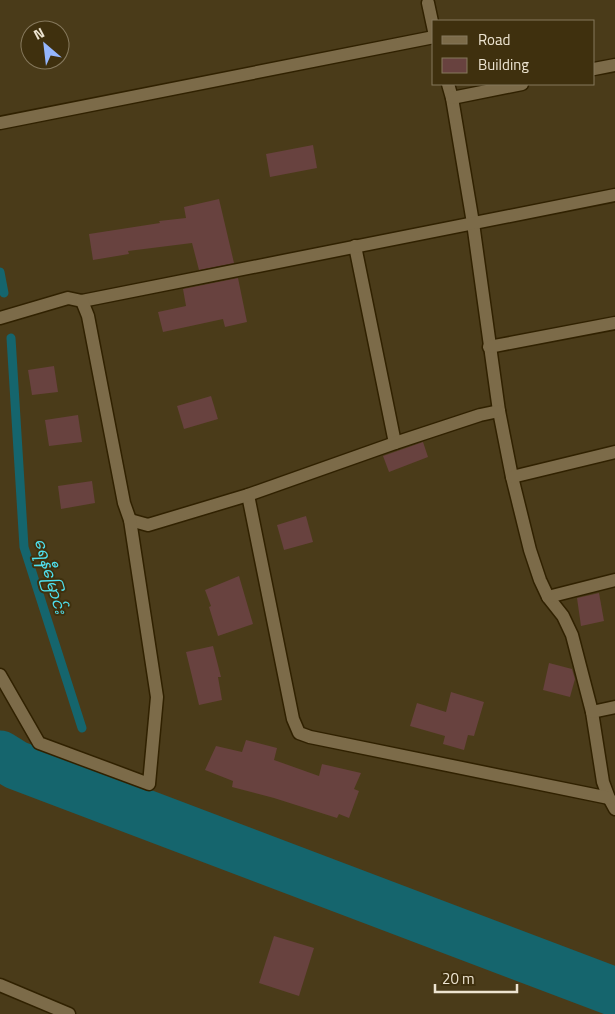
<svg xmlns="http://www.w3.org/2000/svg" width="615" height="1014" viewBox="0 0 615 1014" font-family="'Titillium Web','Noto Sans Myanmar',sans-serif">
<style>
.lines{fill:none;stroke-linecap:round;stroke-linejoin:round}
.stream{stroke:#15656d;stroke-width:9}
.river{stroke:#15656d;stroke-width:49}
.building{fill:#68423f}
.minor-casing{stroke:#302100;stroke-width:15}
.minor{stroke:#7c6b49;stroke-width:12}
.labels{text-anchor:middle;stroke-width:4;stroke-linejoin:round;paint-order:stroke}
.water-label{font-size:16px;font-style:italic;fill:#4fdfed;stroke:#3f300e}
</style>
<rect width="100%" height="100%" fill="#4a3b19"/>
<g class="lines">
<g class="stream">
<path d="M0,272L4,293"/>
<path d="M11,338L24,547L82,728"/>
<path d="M94,774L100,797"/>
</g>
<path class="river" d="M0,755L16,765L615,992"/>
</g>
<g class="building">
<path d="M313,145L317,168L270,177L266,154Z"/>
<path d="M219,199L234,263L199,270L192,243L128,251L129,254L93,260L89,234L160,223L159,221L186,218L184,207Z"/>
<path d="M238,278L247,322L225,327L223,319L163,332L158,312L186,306L183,289Z"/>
<path d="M54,366L58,392L32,395L28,370Z"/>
<path d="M211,396L218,419L184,429L177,406Z"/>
<path d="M78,415L82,442L49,446L45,420Z"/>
<path d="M423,442L428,457L389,472L383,456Z"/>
<path d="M92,481L95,503L61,509L58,486Z"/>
<path d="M306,516L313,542L284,550L277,525Z"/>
<path d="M239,576L253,624L218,636L209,607L211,606L205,590Z"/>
<path d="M599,593L604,621L581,626L577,598Z"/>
<path d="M213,646L221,677H218L222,700L199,705L186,652Z"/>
<path d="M549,663L572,669L575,679L570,697L543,690Z"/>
<path d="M451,692L484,702L474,736L468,735L464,750L443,744L445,736L410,726L417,703L446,712Z"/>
<path d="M246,740L277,748L274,760L319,776L322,764L361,773L354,789L359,791L349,818L339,814L337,818L274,798L232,787L233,781L205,770L216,746L242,752Z"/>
<path d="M274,936L314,948L299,996L259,983Z"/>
</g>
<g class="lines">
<g class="minor-casing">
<g id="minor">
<path d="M428,3L434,31"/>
<path d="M594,69L615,65"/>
<path d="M448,84L452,98L473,223L499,411L512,477L530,550L540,580L548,597L563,616L572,635L592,712L603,782L609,798L615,809"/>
<path d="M452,98L522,84"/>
<path d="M0,123L434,37"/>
<path d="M355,246L395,443"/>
<path d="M0,318L68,298L82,301L615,195"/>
<path d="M489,347L615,323"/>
<path d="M512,477L615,452"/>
<path d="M248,495L293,719L299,733L310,737L609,798"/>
<path d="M130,520L148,525L248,495L395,443L480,415L499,411"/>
<path d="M548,597L615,580"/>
<path d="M0,675L39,743L149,784L157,697L130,520L124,503L88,316L82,301"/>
<path d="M592,712L615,707"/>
<path d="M0,985L69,1014"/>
</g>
</g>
<use href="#minor" class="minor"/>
</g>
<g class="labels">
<g class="water-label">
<text transform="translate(51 576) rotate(74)" y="6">ရေနီမြောင်း</text>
</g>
</g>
<rect x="432" y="20" width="162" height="65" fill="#3f300e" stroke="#85785c"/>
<rect x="442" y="36" width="25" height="8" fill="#7c6b49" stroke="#85785c"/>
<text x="478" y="45" font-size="15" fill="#ede4d1">Road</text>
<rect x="442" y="58" width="25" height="15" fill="#68423f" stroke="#85785c"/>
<text x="478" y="70" font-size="15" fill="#ede4d1">Building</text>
<g transform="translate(45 45) rotate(332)"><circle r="24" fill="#3f300e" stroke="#85785c"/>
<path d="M0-4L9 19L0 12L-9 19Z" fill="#95b6fd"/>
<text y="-8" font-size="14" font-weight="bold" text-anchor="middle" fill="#ede4d1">N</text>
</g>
<path d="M435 984v8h82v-8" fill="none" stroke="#ede4d1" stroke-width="2.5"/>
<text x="442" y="984" font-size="15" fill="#ede4d1" stroke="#3f300e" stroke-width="4" paint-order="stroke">20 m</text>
</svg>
